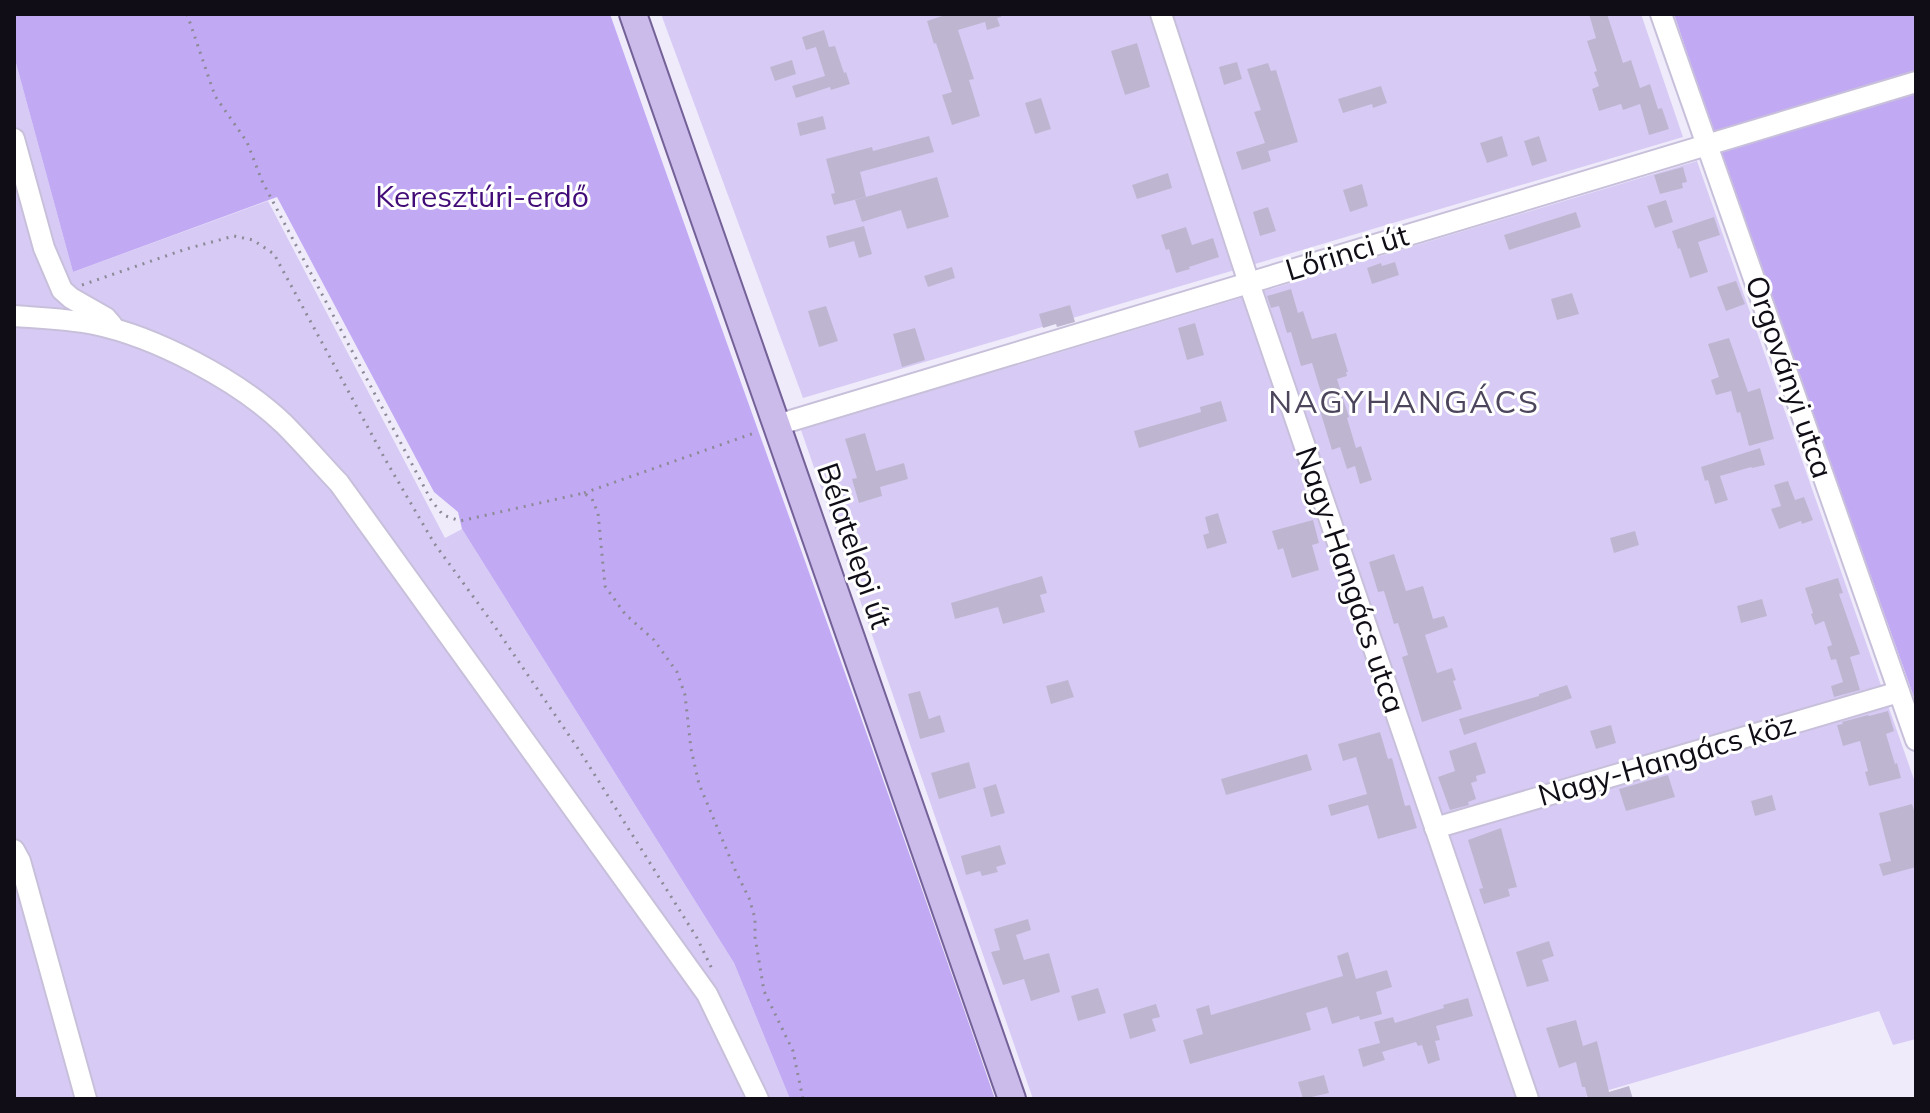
<svg xmlns="http://www.w3.org/2000/svg" width="1930" height="1113" viewBox="0 0 1930 1113" font-family="Mulish,sans-serif">
<style>
.green{fill:#d7cbf5}
.forest{fill:#c1aaf3}
.building{fill:#beb6d0}
.lines{fill:none;stroke-linecap:round;stroke-linejoin:round}
.minor-casing{stroke:#c8c0db;stroke-width:24}
.major-casing{stroke:#736197;stroke-width:30}
.path{stroke:#8d8a97;stroke-width:3;stroke-dasharray:2 6;stroke-linecap:butt}
.minor{stroke:#fff;stroke-width:20}
.major{stroke:#cbbbeb;stroke-width:26}
.labels{text-anchor:middle;stroke-width:6;stroke-linejoin:round;paint-order:stroke}
.park-label{font-size:30px;fill:#410c77;stroke:#fff}
.street-label{font-size:30px;fill:#100d16;stroke:#fff}
.neighbourhood-label{font-size:32px;letter-spacing:2px;fill:#4c455b;stroke:#fff}
</style>
<rect width="100%" height="100%" fill="#efebfb"/>
<g class="green">
<path d="M661,14H1641L1683,137L803,398Z"/>
<path d="M14,56L73,272L268,201L445,538L462,529L734,963L790,1099H14Z"/>
<path d="M1697,161L1916,785V1039L1893,1045L1879,1011L1578,1099H1033L801,430Z"/>
</g>
<g class="forest">
<path d="M14,14H610C737,376 870,736 995,1099H790L734,963L462,529L458,512L434,492L277,197L73,272L14,56Z"/>
<path d="M1674,14H1916V703L1727,172Z"/>
</g>
<g class="building">
<path d="M948,14H1001V17L997,18L1000,26L987,30L985,22L958,30L974,79L969,80L980,116L952,125L942,95L952,92L936,43L934,44L927,21Z"/>
<path d="M1589,14H1607L1623,63L1631,60L1640,88L1650,84L1658,109L1662,108L1669,129L1649,135L1640,104L1623,110L1621,104L1599,111L1592,89L1599,86L1594,72L1597,71L1587,41L1596,38Z"/>
<path d="M824,30L829,47L835,46L844,73L846,72L850,84L831,90L830,87L796,98L792,86L825,76L816,47L806,50L802,37Z"/>
<path d="M1137,43L1150,87L1125,95L1111,51Z"/>
<path d="M792,60L796,74L775,81L770,67Z"/>
<path d="M1237,62L1242,79L1224,85L1219,67Z"/>
<path d="M1268,63L1271,71L1276,70L1298,142L1268,151L1271,161L1242,170L1236,152L1265,143L1254,112L1261,110L1247,69Z"/>
<path d="M1381,86L1387,103L1373,108L1372,104L1343,113L1338,99Z"/>
<path d="M1041,98L1051,129L1035,134L1025,103Z"/>
<path d="M823,116L826,129L800,136L797,123Z"/>
<path d="M929,136L934,152L860,172L866,197L834,205L831,194L835,193L826,159L872,147L873,151Z"/>
<path d="M1502,136L1508,156L1487,163L1480,143Z"/>
<path d="M1539,136L1547,161L1532,166L1524,141Z"/>
<path d="M1683,167L1687,182L1682,183L1683,188L1660,194L1654,175Z"/>
<path d="M1168,173L1172,188L1137,199L1132,185Z"/>
<path d="M937,177L949,217L907,229L901,210L862,222L855,200Z"/>
<path d="M1362,184L1368,206L1350,212L1343,190Z"/>
<path d="M1666,200L1673,222L1655,228L1647,206Z"/>
<path d="M1268,207L1276,231L1260,236L1253,212Z"/>
<path d="M1576,212L1581,227L1509,250L1504,235Z"/>
<path d="M1714,217L1720,235L1698,242L1708,272L1690,278L1680,248L1678,249L1672,231Z"/>
<path d="M864,226L872,254L859,258L854,241L829,248L826,236Z"/>
<path d="M1186,227L1192,245L1213,238L1219,257L1189,267L1190,269L1176,273L1169,249L1166,250L1161,235Z"/>
<path d="M1395,262L1399,275L1372,284L1367,268L1381,263L1382,266Z"/>
<path d="M952,267L955,278L928,287L924,276Z"/>
<path d="M1736,281L1745,304L1726,311L1717,287Z"/>
<path d="M1291,289L1298,313L1303,311L1312,339L1336,333L1348,372H1346L1347,376L1337,379L1349,417L1347,418L1356,448L1361,446L1372,480L1360,484L1355,466L1347,469L1340,447L1332,450L1318,404L1324,402L1312,363L1301,366L1291,332L1287,333L1279,306L1271,308L1267,296Z"/>
<path d="M1572,293L1579,314L1557,320L1551,299Z"/>
<path d="M1070,305L1075,322L1057,327L1056,324L1043,328L1039,314Z"/>
<path d="M826,306L838,341L819,347L808,311Z"/>
<path d="M1195,323L1204,355L1187,360L1178,328Z"/>
<path d="M915,328L925,360L902,367L893,334Z"/>
<path d="M1729,338L1748,392L1760,388L1774,439L1749,446L1740,412L1737,413L1731,391L1716,395L1711,380L1719,377L1708,344Z"/>
<path d="M1221,401L1227,421L1139,448L1134,431L1201,412L1200,407Z"/>
<path d="M865,433L876,471L904,463L908,479L880,487L882,496L859,503L852,479L857,478L845,439Z"/>
<path d="M1760,448L1765,465L1752,468L1751,467L1720,476L1728,500L1715,504L1708,480L1705,481L1701,467Z"/>
<path d="M1788,481L1795,500L1804,497L1813,520L1802,524L1801,521L1779,529L1771,509L1781,506L1774,485Z"/>
<path d="M1218,513L1227,543L1207,549L1203,535L1209,533L1205,517Z"/>
<path d="M1313,520L1319,543L1312,545L1319,570L1292,578L1283,548L1278,550L1272,531Z"/>
<path d="M1635,531L1639,545L1614,553L1610,538Z"/>
<path d="M1394,554L1406,591L1423,586L1433,619L1444,616L1448,627L1425,635L1437,673L1452,668L1456,680L1453,681L1462,709L1422,722L1402,657L1408,655L1398,623L1394,624L1384,591L1378,592L1369,562Z"/>
<path d="M1042,576L1047,593L1040,595L1045,612L1003,624L998,607L955,619L951,603Z"/>
<path d="M1838,578L1843,593L1839,594L1860,654L1850,657L1860,690L1834,697L1831,686L1843,682L1836,659L1831,660L1827,647L1832,645L1824,621L1815,625L1811,614L1813,613L1805,588Z"/>
<path d="M1762,599L1767,616L1741,623L1737,606Z"/>
<path d="M1068,680L1074,697L1051,704L1046,686Z"/>
<path d="M1567,685L1572,698L1464,735L1459,719L1539,696V694Z"/>
<path d="M920,691L929,719L940,715L945,732L920,739L908,694Z"/>
<path d="M1888,711L1894,731L1886,734L1895,764L1897,763L1901,778L1869,786L1865,772L1868,771L1860,741L1843,746L1837,725L1843,724L1842,722L1868,715L1869,716Z"/>
<path d="M1611,725L1616,743L1596,749L1590,731Z"/>
<path d="M1380,732L1388,759L1392,758L1405,806L1410,805L1417,828L1378,839L1368,805L1331,816L1328,805L1367,794L1356,757L1343,761L1338,744Z"/>
<path d="M1476,742L1486,773L1476,776L1477,781L1471,783L1476,799L1468,802L1469,805L1450,810L1438,777L1455,771L1449,751Z"/>
<path d="M1307,754L1312,770L1226,795L1221,779Z"/>
<path d="M969,762L976,788L939,799L931,773Z"/>
<path d="M1668,775L1675,797L1626,811L1619,789Z"/>
<path d="M996,784L1005,813L991,817L983,788Z"/>
<path d="M1772,795L1776,810L1755,816L1751,801Z"/>
<path d="M1912,804L1916,817V867L1883,876L1879,864L1891,861L1879,813Z"/>
<path d="M1501,828L1517,887L1508,889L1510,896L1484,904L1479,889L1483,888L1468,840Z"/>
<path d="M1000,845L1006,864L996,867L998,872L982,876L980,871L966,875L961,856Z"/>
<path d="M1028,919L1031,930L1016,935L1024,960L1049,953L1060,992L1031,1001L1024,979L1003,985L991,952L1000,950L994,929Z"/>
<path d="M1549,941L1554,956L1542,960L1549,981L1527,987L1516,952Z"/>
<path d="M1348,952L1356,979L1387,970L1392,987L1376,992L1382,1014L1360,1020L1359,1016L1332,1024L1327,1007L1306,1013L1311,1030L1190,1064L1183,1040L1203,1034L1196,1009L1209,1005L1211,1015L1343,976L1337,956Z"/>
<path d="M1098,988L1106,1013L1078,1021L1071,996Z"/>
<path d="M1468,998L1473,1016L1436,1026L1440,1040L1435,1041L1440,1060L1428,1064L1422,1045L1418,1046L1416,1042L1382,1052L1385,1060L1363,1067L1358,1049L1380,1043L1374,1022L1393,1017L1395,1023L1444,1008L1443,1005Z"/>
<path d="M1156,1004L1160,1017L1152,1019L1156,1031L1130,1039L1123,1014Z"/>
<path d="M1576,1020L1583,1046L1597,1041L1609,1092L1629,1086L1633,1099H1588L1585,1087H1582L1576,1062L1559,1068L1546,1028Z"/>
<path d="M1324,1075L1329,1093L1303,1099L1298,1082Z"/>
</g>
<g class="lines">
<g class="minor-casing">
<g id="minor">
<path d="M1161,14L1249,283L1528,1099"/>
<path d="M1661,14L1916,740"/>
<path d="M14,139L44,248L62,290L71,298L106,318L112,325"/>
<path d="M14,316C41,318 68,319 94,324C156,337 238,380 284,424C303,443 321,464 339,483L707,994L758,1099"/>
<path d="M777,425L1916,82"/>
<path d="M1435,828L1899,692"/>
<path d="M14,850L20,861L86,1099"/>
</g>
</g>
<g class="major-casing">
<path id="major" d="M633,14L1012,1099"/>
</g>
<g class="path">
<path d="M187,14L215,96L247,142L262,181L431,500L443,515L460,521L584,493L592,499L598,513L605,586L625,614L654,640L677,672L685,695L691,749L699,784L736,872L749,898L755,918V937L764,991L793,1051L803,1099"/>
<path d="M82,285L186,249L234,236L253,240L274,254L385,459L434,543L491,621L581,753L697,938L712,969"/>
<path d="M584,493L757,432"/>
</g>
<use href="#minor" class="minor"/>
<use href="#major" class="major"/>
</g>
<g class="labels">
<g class="park-label">
<text x="482" y="207">Keresztúri-erdő</text>
</g>
<g class="street-label">
<text transform="translate(1347 253) rotate(-17)" y="10">Lőrinci út</text>
<text transform="translate(1789 377) rotate(71)" y="10">Orgoványi utca</text>
<text transform="translate(854 546) rotate(71)" y="10">Bélatelepi út</text>
<text transform="translate(1350 580) rotate(71)" y="10">Nagy-Hangács utca</text>
<text transform="translate(1667 760) rotate(-16)" y="10">Nagy-Hangács köz</text>
</g>
<g class="neighbourhood-label">
<text x="1404" y="413">NAGYHANGÁCS</text>
</g>
</g>
<rect width="1930" height="1113" fill="none" stroke="#100d16" stroke-width="32"/>
</svg>
